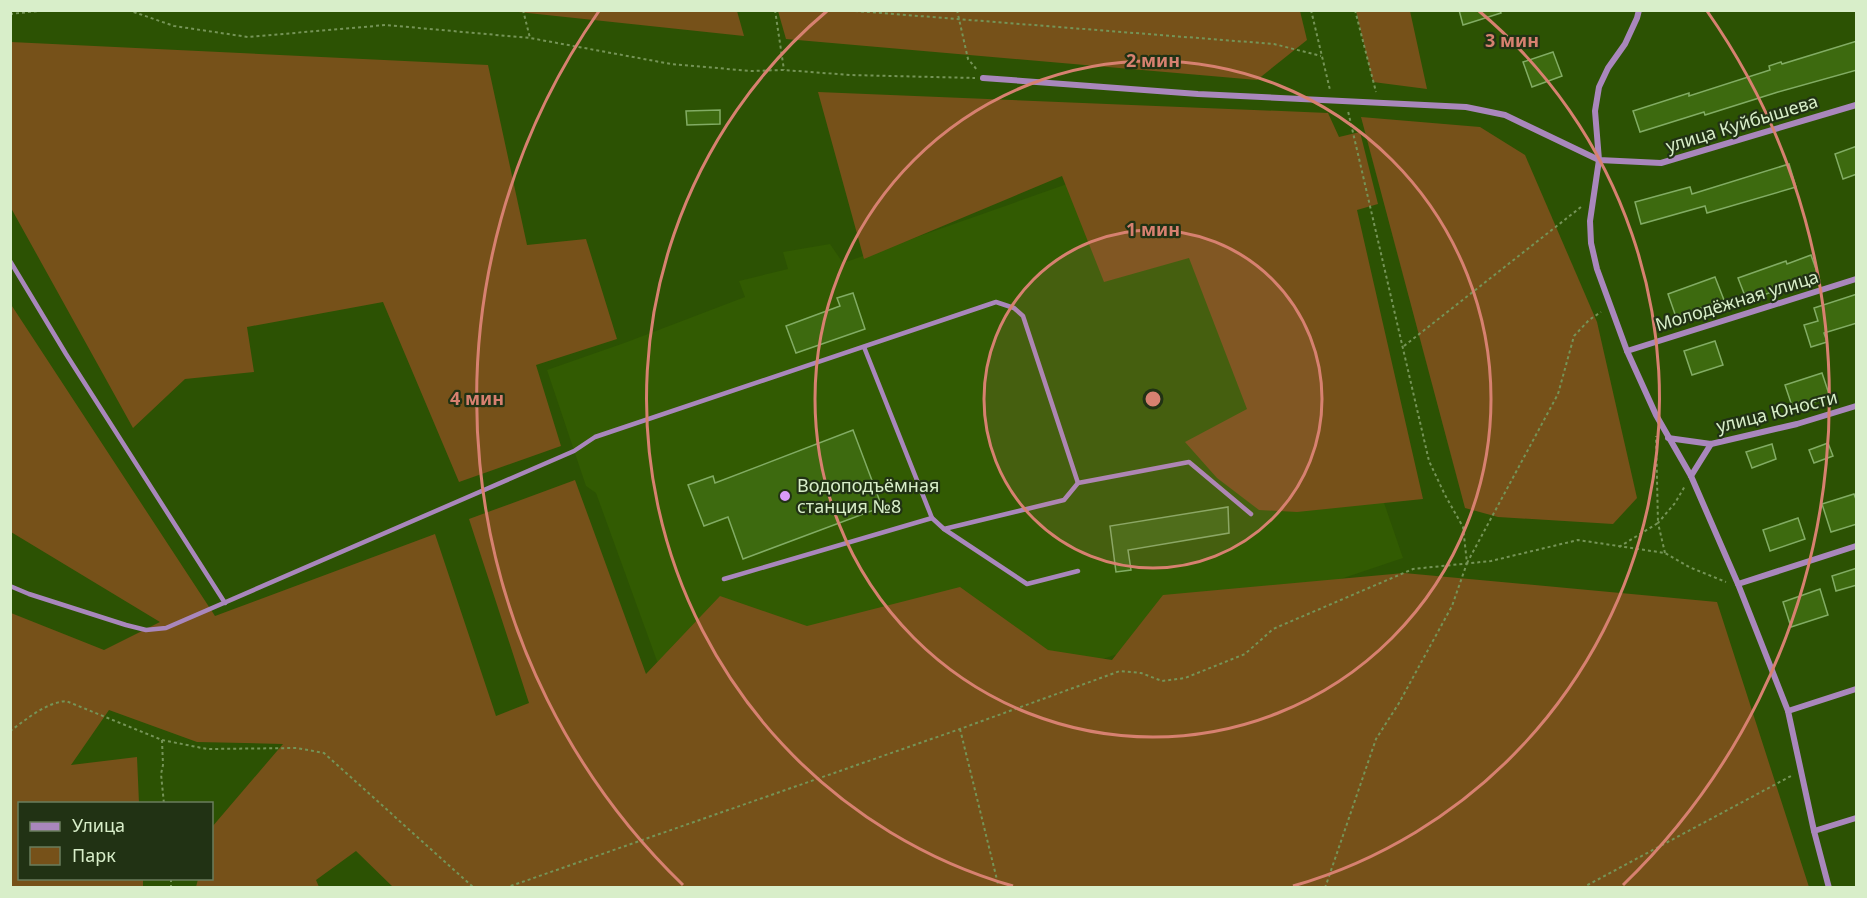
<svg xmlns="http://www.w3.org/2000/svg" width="1867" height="898" viewBox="0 0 1867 898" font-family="'Noto Sans',sans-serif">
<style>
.built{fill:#325b02}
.green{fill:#765119}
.building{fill:#3d6a0f;stroke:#82ac64;stroke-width:1.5}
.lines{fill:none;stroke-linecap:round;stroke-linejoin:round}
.path{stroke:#759457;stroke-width:2;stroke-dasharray:3 3;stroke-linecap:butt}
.service{stroke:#a987bc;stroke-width:4.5}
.minor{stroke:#a987bc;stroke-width:6}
.ring{fill:none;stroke:#d78170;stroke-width:3}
.poi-dot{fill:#d89af8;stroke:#213214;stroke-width:2}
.labels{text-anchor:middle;stroke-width:4.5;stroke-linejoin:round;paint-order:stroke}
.street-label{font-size:18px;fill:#d8eec9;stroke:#213214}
.poi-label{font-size:18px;fill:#d8eec9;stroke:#213214;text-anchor:start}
.centre{fill:#d78170;stroke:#213214;stroke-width:3}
.ring-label{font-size:18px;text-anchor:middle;font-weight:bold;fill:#d78170;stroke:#213214;stroke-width:4.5;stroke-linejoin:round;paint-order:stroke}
</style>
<rect width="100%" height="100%" fill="#2c5203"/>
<path class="built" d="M1252,119L1403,558L705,793L596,493L586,486L547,370L627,342L745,297L739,281L788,269L783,252L830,244L843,263Z"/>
<g class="green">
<path d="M509,11H737L744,36Z"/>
<path d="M778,11H1300L1307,40L1257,80L786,39Z"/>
<path d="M1356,11H1410L1427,89L1373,82Z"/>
<path d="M11,42L488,65L527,245L586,239L617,339L536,365L561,446L459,482L383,302L247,327L254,372L185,379L133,428L11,208Z"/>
<path d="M818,92L1328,113L1339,137L1360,132L1378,204L1357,210L1423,499L1297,512L1259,510L1217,478L1185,442L1247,409L1189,258L1104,282L1062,176L864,259Z"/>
<path d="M1361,117L1480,127L1525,155L1597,322L1637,498L1613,524L1498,517L1465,508Z"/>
<path d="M10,303L215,616L435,534L496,716L529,703L469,519L575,480L646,674L720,596L807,626L960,587L1048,650L1112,660L1163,595L1404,573L1717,602L1809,887L394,888L356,851L316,880L319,887H196L198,879L212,878V827L283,744L197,742L109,710L71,765L137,757L139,803L20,804V878L143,879V887H11V613L104,650L160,622L11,532Z"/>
</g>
<g class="building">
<path d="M1459,10H1500L1501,13L1463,25Z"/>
<path d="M1857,41V70L1778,92L1705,115L1704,112L1640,132L1633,111L1689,93V96L1770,70L1769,66L1781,62L1782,64Z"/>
<path d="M1553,52L1562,76L1532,87L1523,62Z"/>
<path d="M720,110V124L687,125L686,111Z"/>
<path d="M1857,146V174L1843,179L1835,154Z"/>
<path d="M1789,164L1796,187L1707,213L1705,206L1641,224L1635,202L1690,187L1692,194Z"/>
<path d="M1811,255L1817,272L1793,281L1794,284L1747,301L1738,278L1786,261L1787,264Z"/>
<path d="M1715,277L1724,300L1676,317L1668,294Z"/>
<path d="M853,293L865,329L796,353L786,326L840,306L837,298Z"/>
<path d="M1857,294V323L1824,333L1827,342L1811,347L1804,325L1818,321L1814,308Z"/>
<path d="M1715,341L1723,365L1692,375L1684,351Z"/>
<path d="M1822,373L1830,397L1793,409L1785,385Z"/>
<path d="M853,430L882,507L743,559L728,517L704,526L688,485L713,476L715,483Z"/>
<path d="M1828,443L1833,456L1814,463L1809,450Z"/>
<path d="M1772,444L1776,459L1752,468L1746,452Z"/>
<path d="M1854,494L1857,502V524L1831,532L1822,504Z"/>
<path d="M1228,507L1229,533L1128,550L1131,570L1116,572L1110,526Z"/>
<path d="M1798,518L1805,539L1770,551L1763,530Z"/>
<path d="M1857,568V585L1836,591L1832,576Z"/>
<path d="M1820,589L1828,615L1791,627L1783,602Z"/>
</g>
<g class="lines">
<g class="path">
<path d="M128,10L174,26L248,37L386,25L530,38L671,64L751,71L784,70L850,75L975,78"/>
<path d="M523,10L530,38"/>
<path d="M724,10H725"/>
<path d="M775,10L784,70"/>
<path d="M843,10L1274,44L1321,56"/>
<path d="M957,10L968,59L978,71"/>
<path d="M1311,10L1330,90"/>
<path d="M1355,10L1376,92"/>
<path d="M10,14L48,10"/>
<path d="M1404,346L1581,207"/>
<path d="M1619,547L1658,523L1656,436"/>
<path d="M1665,553L1658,523L1675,503L1685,486"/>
<path d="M1467,563L1558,394L1574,336L1589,320L1601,312"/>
<path d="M960,729L999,888"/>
<path d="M10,731C27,719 45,703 66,701L162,740L207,749L297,748L324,753L474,888"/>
<path d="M162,740L163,765L161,774L164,804"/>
<path d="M171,888V878"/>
<path d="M505,888L960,729L1120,671L1141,673L1162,681L1185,678L1245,654L1273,629L1413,569L1491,561L1578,540L1665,553L1689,567L1726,582"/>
<path d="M1325,888L1376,739L1399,703L1452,606L1467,563L1463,527L1445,495L1429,461L1348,111"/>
<path d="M1582,888L1791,776"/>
</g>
<g class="service">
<path d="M10,261L66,354L225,603"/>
<path d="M932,518L944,529L1027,584L1078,571"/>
<path d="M944,529L1064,500L1078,483"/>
<path d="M724,579L932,518L864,347"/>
<path d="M10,586L29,594L126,625L146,630L166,628L574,451L595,437L996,302L1014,308L1023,316L1078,483L1189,462L1251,514"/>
</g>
<g class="minor">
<path d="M1639,10L1637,18L1625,44L1608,68L1599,87L1595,111L1599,160L1590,221L1591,243L1597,269L1627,351L1656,415L1691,476L1738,584L1788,711L1814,831L1829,888"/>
<path d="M983,78L1198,94L1466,107L1505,115L1599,160L1661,163L1856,105"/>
<path d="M1627,351L1856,279"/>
<path d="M1668,438L1711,444L1797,424L1856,406"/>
<path d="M1691,476L1711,444"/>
<path d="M1738,584L1856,546"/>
<path d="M1788,711L1856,689"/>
<path d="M1814,831L1856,818"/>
</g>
</g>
<circle cx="1153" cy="399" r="169" fill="#d78170" fill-opacity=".12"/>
<g class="ring">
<circle cx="1153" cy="399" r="169"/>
<circle cx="1153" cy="399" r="338"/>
<path d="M1013 886A507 507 0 0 1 827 11M1479 11A507 507 0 0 1 1293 886"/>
<path d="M683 885A676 676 0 0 1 599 11M1707 11A676 676 0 0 1 1623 885"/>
</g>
<circle class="poi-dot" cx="785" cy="496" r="6"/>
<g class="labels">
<g class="street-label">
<text transform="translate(1742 124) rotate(-17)" y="6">улица Куйбышева</text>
<text transform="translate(1737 301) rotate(-17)" y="6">Молодёжная улица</text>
<text transform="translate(1777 412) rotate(-14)" y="6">улица Юности</text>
</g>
<g class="poi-label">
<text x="797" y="492">Водоподъёмная<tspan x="797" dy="21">станция №8</tspan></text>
</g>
</g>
<circle cx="1153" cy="399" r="9" class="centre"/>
<g class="ring-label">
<text x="1512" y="47">3 мин</text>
<text x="1153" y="67">2 мин</text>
<text x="1153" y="236">1 мин</text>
<text x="477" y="405">4 мин</text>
</g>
<rect width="1867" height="898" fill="none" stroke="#d8eec9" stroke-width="24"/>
<rect x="18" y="802" width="195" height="78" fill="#213214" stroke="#6a7d5c" stroke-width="1.5"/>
<rect x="30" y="822" width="30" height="9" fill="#a987bc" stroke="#6a7d5c" stroke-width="1.5"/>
<text x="72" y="832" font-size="18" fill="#d8eec9">Улица</text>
<rect x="30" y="847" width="30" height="18" fill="#765119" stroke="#6a7d5c" stroke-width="1.5"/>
<text x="72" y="862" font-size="18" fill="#d8eec9">Парк</text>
</svg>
